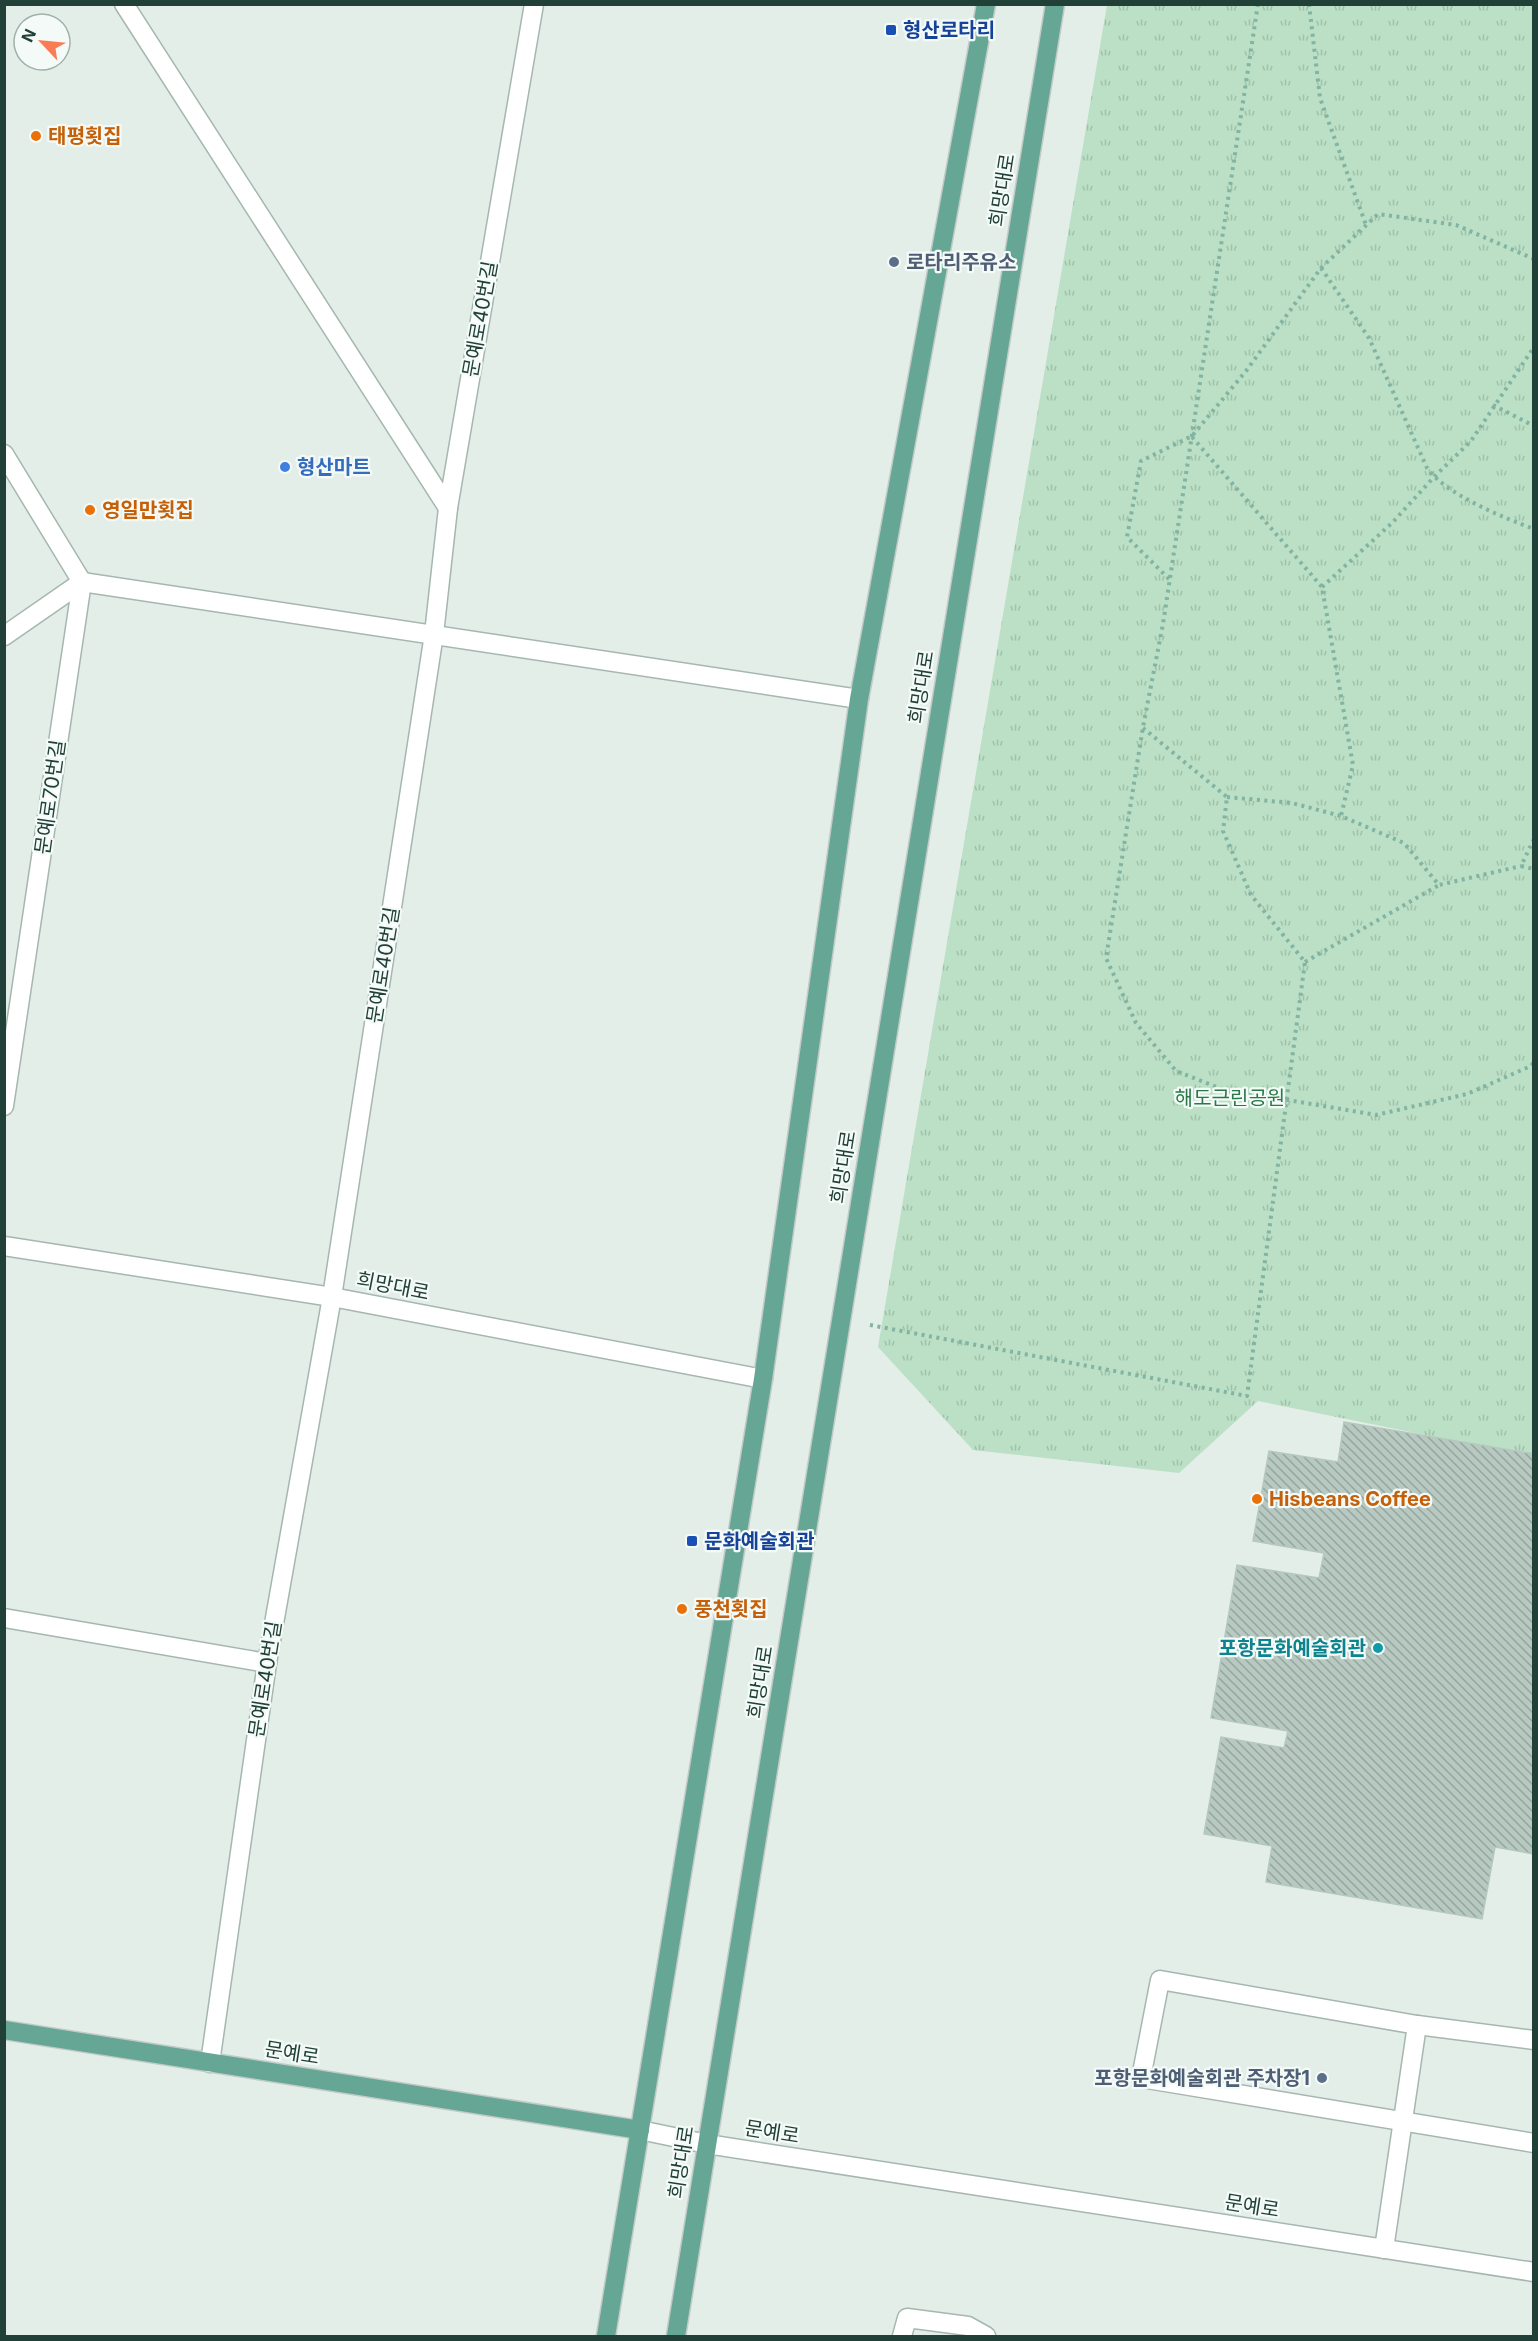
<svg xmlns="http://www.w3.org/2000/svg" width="1538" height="2341" viewBox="0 0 1538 2341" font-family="Inter,'Noto Sans KR',sans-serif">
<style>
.park{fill:url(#park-tufts)}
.building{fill:url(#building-back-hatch);stroke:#b5c8c0;stroke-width:1.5}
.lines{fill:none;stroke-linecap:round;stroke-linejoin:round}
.minor-casing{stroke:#a5b7b0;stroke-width:21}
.major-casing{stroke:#c1cac7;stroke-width:21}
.path{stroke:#82b3a3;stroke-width:4;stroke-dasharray:3 4.5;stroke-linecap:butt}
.minor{stroke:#fff;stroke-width:18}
.major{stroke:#65a695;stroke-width:18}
.transit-dot{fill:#1a4fb4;stroke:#f4faf7;stroke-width:2}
.food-dot{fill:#e8710a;stroke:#f4faf7;stroke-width:2}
.service-dot{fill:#5c6f8a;stroke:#f4faf7;stroke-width:2}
.shop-dot{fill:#3f7fe0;stroke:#f4faf7;stroke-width:2}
.culture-dot{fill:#0f9aa8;stroke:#f4faf7;stroke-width:2}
.labels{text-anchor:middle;stroke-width:4.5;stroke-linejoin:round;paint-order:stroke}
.transit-label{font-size:20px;font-weight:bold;fill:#164399;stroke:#f4faf7;text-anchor:start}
.food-label{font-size:20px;font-weight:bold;fill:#c56008;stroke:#f4faf7;text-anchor:start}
.street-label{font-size:20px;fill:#214138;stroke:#f4faf7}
.service-label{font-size:20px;font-weight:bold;fill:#4e5e75;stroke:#f4faf7;text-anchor:start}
.shop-label{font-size:20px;font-weight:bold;fill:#366cbe;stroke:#f4faf7;text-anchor:start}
.park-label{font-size:20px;fill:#297a48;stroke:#f4faf7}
.culture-label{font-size:20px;font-weight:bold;fill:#0d838f;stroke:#f4faf7;text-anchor:end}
</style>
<defs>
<pattern id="park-tufts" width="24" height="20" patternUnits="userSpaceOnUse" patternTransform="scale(1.5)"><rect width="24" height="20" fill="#bbe0c5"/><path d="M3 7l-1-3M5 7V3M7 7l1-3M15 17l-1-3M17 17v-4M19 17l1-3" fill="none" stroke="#a0c1aa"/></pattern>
<pattern id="building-back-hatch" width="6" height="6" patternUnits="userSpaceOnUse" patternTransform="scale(1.5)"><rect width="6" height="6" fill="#b8c9c2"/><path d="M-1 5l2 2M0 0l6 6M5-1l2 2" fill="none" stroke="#95a59f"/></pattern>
</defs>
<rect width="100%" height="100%" fill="#e3eee9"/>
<path class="park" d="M1107,5H1533V1457L1258,1401L1179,1473L973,1450L878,1347Z"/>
<path class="building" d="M1344,1422L1534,1454V1854L1495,1847L1482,1919L1266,1882L1272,1846L1204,1834L1221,1737L1284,1748L1288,1731L1211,1718L1237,1565L1319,1578L1324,1553L1253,1541L1269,1451L1338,1462Z"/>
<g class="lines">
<g class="minor-casing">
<g id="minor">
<path d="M124,4L448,508"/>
<path d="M4,454L82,582"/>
<path d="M82,582L859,699"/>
<path d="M4,636L82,582"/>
<path d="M4,1106L82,582"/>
<path d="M4,1246L332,1297L763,1379"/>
<path d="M4,1618L267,1663"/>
<path d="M1534,2040L1417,2025L1160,1980L1141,2078L1534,2143"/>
<path d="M210,2063L267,1663L332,1297L434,634L448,508L534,4"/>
<path d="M640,2130L707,2144L1534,2272"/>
<path d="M1384,2249L1417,2025"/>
<path d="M902,2336L907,2318L968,2326L986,2336"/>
</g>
</g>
<g class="major-casing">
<g id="major">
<path d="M4,2030L640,2130"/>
<path d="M606,2336L763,1379L859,699L986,4"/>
<path d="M676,2336L1055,4"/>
</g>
</g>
<g class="path">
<path d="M1258,4L1163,624L1143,727L1106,958L1136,1023L1176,1071L1232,1093L1288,1100L1376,1115L1467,1094L1531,1066L1534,1062"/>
<path d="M1309,4L1320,98L1366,225"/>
<path d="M1321,268L1369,338L1427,468C1447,495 1502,517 1534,529"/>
<path d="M1493,405L1534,426"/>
<path d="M1192,437L1322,587L1353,765L1341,816"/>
<path d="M1169,579L1127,537L1141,461L1192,436L1246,371L1321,268L1378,214L1456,225L1534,259"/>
<path d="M1322,587L1392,523L1434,477L1471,441L1534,347"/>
<path d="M1227,797L1292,803L1341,816L1404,843L1439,885L1521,866"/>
<path d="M1534,839L1521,866L1534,869"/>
<path d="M1305,962L1439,885"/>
<path d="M870,1325L1247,1396L1305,962L1251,895L1223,831L1227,797L1143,728"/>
</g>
<use href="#minor" class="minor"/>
<use href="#major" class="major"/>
</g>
<g class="transit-dot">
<rect x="885" y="24" width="12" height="12" rx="3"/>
<rect x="686" y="1535" width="12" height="12" rx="3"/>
</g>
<g class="food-dot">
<circle cx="36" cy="136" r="6"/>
<circle cx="90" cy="510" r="6"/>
<circle cx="1257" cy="1499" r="6"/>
<circle cx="682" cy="1609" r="6"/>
</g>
<g class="service-dot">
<circle cx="894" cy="262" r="6"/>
<circle cx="1322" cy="2078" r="6"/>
</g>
<circle class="shop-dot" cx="285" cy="467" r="6"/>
<circle class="culture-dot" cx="1378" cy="1648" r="6"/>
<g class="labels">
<g class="transit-label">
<text x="903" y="37">형산로타리</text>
<text x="704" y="1548">문화예술회관</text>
</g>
<g class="food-label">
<text x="48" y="143">태평횟집</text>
<text x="102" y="517">영일만횟집</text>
<text x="1269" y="1506">Hisbeans Coffee</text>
<text x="694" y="1616">풍천횟집</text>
</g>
<g class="street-label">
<text transform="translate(1002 190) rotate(-81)" y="7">희망대로</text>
<text transform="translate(480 319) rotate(-80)" y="7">문예로40번길</text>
<text transform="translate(921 687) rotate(-81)" y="7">희망대로</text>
<text transform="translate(50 797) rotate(-82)" y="7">문예로70번길</text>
<text transform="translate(383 965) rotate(-81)" y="7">문예로40번길</text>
<text transform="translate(843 1167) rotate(-81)" y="7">희망대로</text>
<text transform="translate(393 1286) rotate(11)" y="7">희망대로</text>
<text transform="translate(265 1679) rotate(-81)" y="7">문예로40번길</text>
<text transform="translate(760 1682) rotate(-81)" y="7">희망대로</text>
<text transform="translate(292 2053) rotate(9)" y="7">문예로</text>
<text transform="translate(772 2132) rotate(9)" y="7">문예로</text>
<text transform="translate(681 2162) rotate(-81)" y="7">희망대로</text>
<text transform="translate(1252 2206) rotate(9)" y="7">문예로</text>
</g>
<g class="service-label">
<text x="906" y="269">로타리주유소</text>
<text x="1310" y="2085" text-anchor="end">포항문화예술회관 주차장1</text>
</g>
<g class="shop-label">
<text x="297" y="474">형산마트</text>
</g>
<g class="park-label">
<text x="1230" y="1105">해도근린공원</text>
</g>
<g class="culture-label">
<text x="1366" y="1655">포항문화예술회관</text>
</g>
</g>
<rect width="1538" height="2341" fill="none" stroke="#214138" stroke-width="12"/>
<g transform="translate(42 42) rotate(296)"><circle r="28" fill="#f4faf7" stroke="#a0b0ab" stroke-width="1.5"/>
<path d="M0-4.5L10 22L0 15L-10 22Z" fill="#fa7c55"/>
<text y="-9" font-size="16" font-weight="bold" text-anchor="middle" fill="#214138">N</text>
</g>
</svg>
